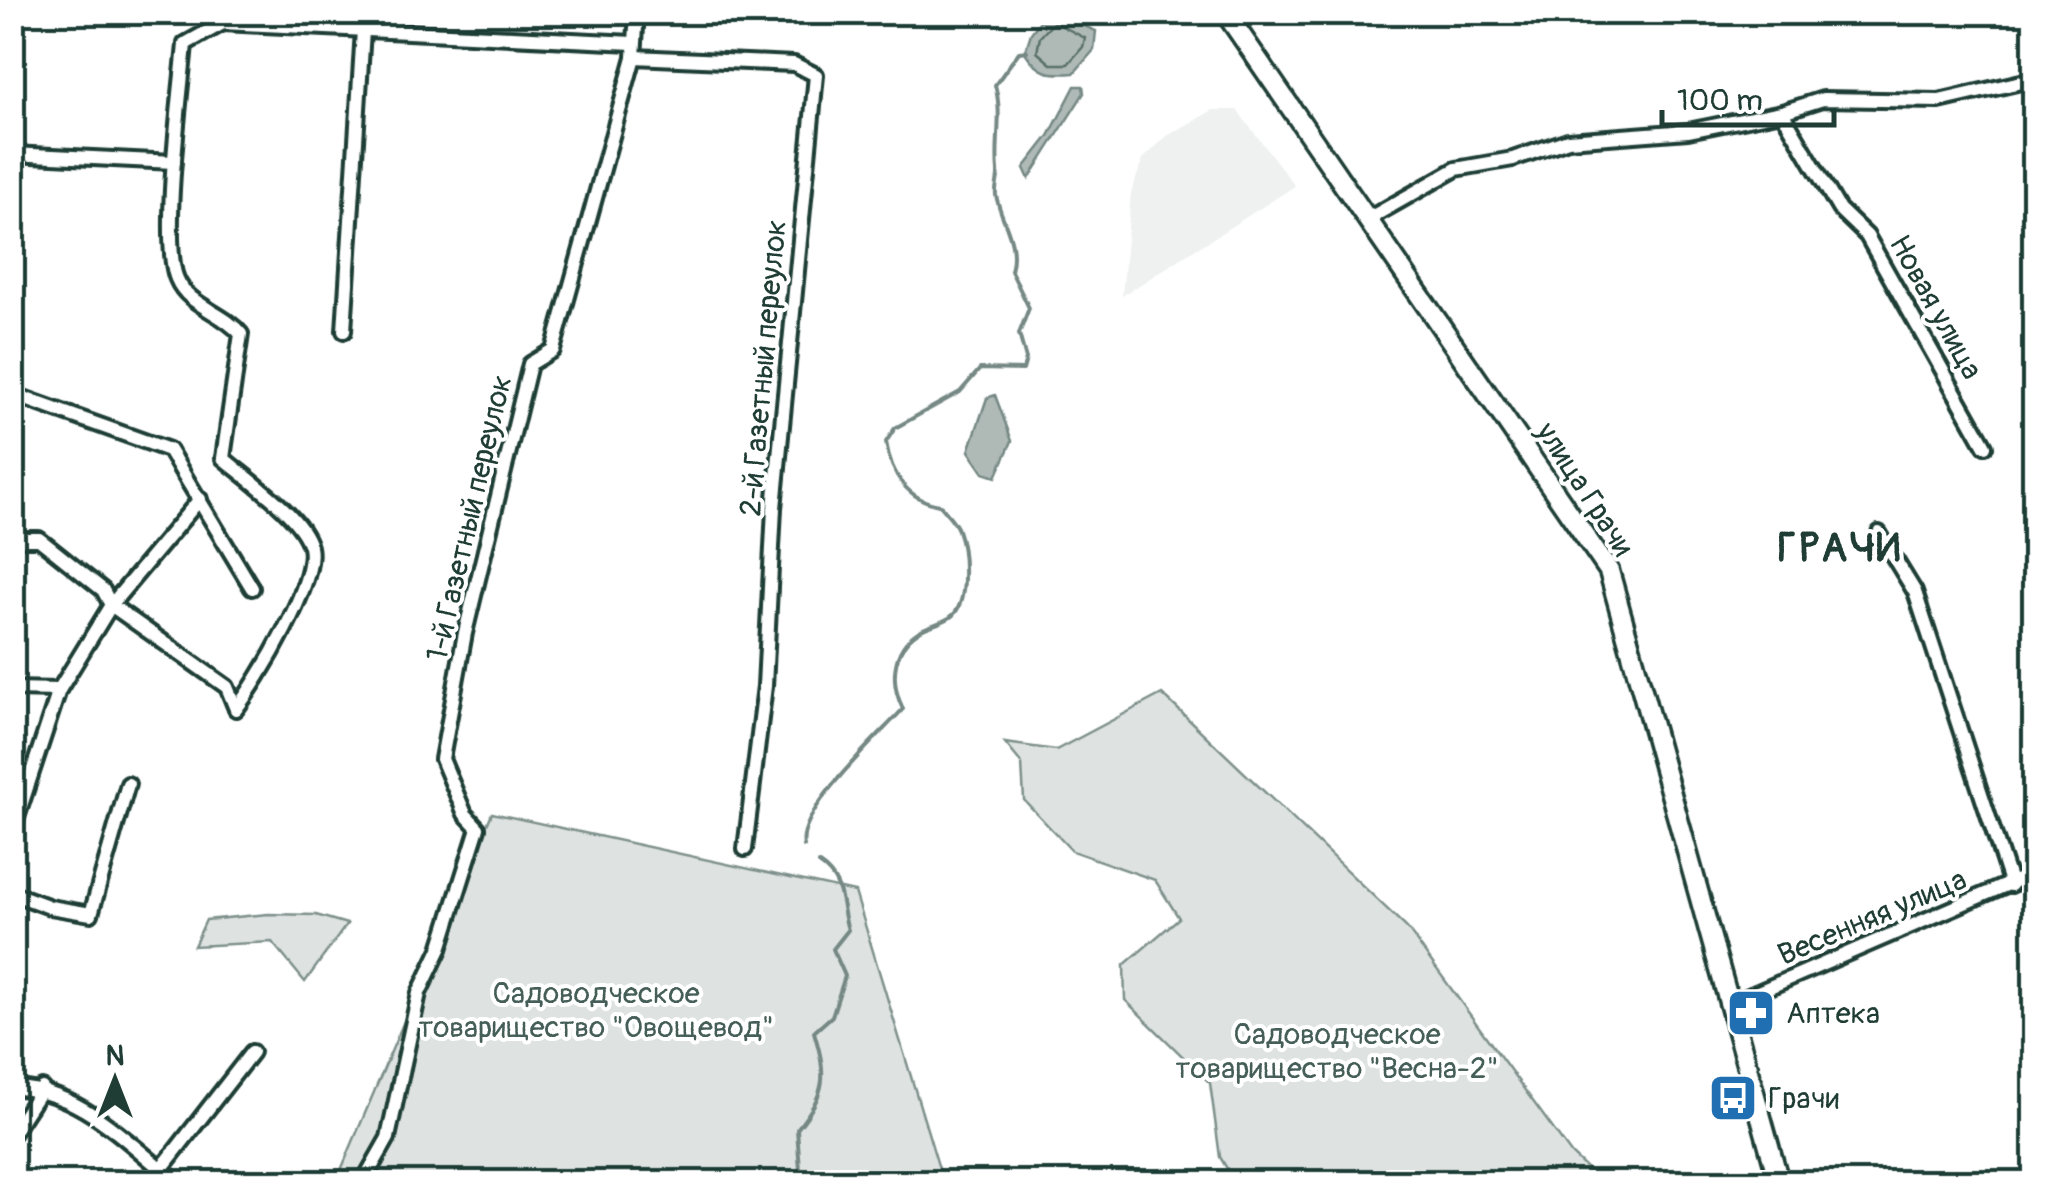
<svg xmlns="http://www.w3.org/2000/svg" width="2047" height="1195" viewBox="0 0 2047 1195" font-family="Pangolin,sans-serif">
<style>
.built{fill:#eef1f0}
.green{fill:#dee3e2;stroke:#7e908b;stroke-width:2.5}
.water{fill:#afbab7;stroke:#758883;stroke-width:2.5}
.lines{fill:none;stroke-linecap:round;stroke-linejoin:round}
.shore{stroke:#596f68;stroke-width:2.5}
.stream{stroke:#758883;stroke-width:4}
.street-casing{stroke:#1f3d34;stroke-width:20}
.secondary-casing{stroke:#1f3d34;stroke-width:25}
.street{stroke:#fff;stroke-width:12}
.secondary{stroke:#fff;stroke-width:18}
.labels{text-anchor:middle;stroke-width:8;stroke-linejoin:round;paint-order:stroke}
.street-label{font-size:30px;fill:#1f3d34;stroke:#fff}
.park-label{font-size:30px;fill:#455e57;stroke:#fff}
.poi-label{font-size:30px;fill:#1f3d34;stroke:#fff;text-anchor:start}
.district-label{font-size:40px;font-weight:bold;letter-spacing:2.5px;fill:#1f3d34;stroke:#fff}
</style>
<rect width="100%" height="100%" fill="#fff"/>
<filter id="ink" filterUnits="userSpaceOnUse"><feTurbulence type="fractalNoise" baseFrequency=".01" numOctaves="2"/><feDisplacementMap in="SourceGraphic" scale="20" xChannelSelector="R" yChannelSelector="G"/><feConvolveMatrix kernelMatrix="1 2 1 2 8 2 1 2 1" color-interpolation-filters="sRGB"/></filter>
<g filter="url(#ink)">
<path class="built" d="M1213,110H1237L1295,186L1122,296L1131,193L1143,159L1167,136Z"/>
<g class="green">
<path d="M1162,694L1407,928L1572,1155L1601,1182H1235L1220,1157L1210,1083L1125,1000L1124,965L1179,918L1155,880L1072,851L1024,800L1022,764L1005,743L1056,750Z"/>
<path d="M492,813L855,892L943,1182H336Z"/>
<path d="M268,914L316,915L347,924L305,982L272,942L194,946L206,920Z"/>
</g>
<g class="water">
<path d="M1059,15L1096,31L1094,50L1074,73C1049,75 1039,74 1025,52L1031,33L1043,17Z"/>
<path d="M1075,86H1083L1084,93L1029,179L1024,168L1049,136Z"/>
<path d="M995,395L1012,441L996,477L984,473L969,451L987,398Z"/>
</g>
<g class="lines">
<path class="shore" d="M1054,22L1085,38L1083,47L1068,64H1051L1037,52L1040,37Z"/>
<g class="stream">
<path d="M804,846C796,811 879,736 903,709C890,683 891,650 918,632C928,625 945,623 953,615C969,600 965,549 958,530C955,521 946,513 940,505C907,500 891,474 886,442L895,428L960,392L980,369L1023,370L1026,359L1019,334L1029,308L1011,271C1019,241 1001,222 996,195C995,187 999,179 998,171C995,142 1003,114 995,85L1019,52L1027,51"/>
<path d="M819,864C845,881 840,905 848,930L833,949L845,976L832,1016L814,1032C827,1075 827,1093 797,1129L800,1170L809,1180L836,1174L859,1182"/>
</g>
<g class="street-casing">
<g id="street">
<path d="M634,57L794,64L816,75L774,508L765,686L745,849"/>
<path d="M12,154L174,162"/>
<path d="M1368,219L1456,169L1513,159L1568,140L1688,131L1782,112"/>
<path d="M344,331L363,30"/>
<path d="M12,394L169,450L252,588"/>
<path d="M1985,446L1867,236L1839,209L1782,112L1823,99L1939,101L2034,79"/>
<path d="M1879,533L1915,592L2011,885"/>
<path d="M12,539H39L103,590L111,605L227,687L236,709"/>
<path d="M12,689L59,690"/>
<path d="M236,709C258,681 318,581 310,547C302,516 247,479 223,458L241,334C223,312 188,306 177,279C161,243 181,91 185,44L223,23L633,43"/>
<path d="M12,833L59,690L111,605L200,499"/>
<path d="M12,893L50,907L91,914L128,784"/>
<path d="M1728,1005L2034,873"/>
<path d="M12,1088C79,1088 127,1143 177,1182"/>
<path d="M12,1134L42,1088"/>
<path d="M151,1182L252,1052"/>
<path d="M363,1182L388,1138L419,993L440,949L478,828L465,814L442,759L465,633L530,364L553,350L634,57L637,12"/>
<path d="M2024,1182L2034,1177"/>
</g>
</g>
<g class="secondary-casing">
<path id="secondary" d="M1225,12L1609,571L1779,1182"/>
</g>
<use href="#street" class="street"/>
<use href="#secondary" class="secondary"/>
</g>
</g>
<defs>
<g id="pharmacy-square" transform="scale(2.5)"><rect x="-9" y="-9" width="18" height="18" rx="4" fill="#1f6fb2" stroke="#fff"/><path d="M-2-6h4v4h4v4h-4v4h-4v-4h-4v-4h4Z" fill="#fff"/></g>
<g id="bus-square" transform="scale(2.5)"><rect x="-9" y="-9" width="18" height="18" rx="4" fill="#1f6fb2" stroke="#fff"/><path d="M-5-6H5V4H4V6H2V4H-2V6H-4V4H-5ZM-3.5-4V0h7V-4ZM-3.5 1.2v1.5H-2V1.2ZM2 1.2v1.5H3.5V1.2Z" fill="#fff"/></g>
</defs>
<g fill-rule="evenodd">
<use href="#pharmacy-square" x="1751" y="1013"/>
<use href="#bus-square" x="1733" y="1098"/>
</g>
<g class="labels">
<g class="street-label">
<text transform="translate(1936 307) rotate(61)" y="10">Новая улица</text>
<text transform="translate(763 368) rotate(-85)" y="10">2-й Газетный переулок</text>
<text transform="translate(1585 489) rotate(57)" y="10">улица Грачи</text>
<text transform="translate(469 518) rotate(-77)" y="10">1-й Газетный переулок</text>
<text transform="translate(1872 917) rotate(-23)" y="10">Весенняя улица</text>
</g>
<g class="park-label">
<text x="596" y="1003">Садоводческое<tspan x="596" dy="34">товарищество "Овощевод"</tspan></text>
<text x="1337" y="1044">Садоводческое<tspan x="1337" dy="34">товарищество "Весна-2"</tspan></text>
</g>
<g class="poi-label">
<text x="1786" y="1023">Аптека</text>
<text x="1768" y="1108">Грачи</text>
</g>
<g class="district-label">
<text x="1840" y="561">ГРАЧИ</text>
</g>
</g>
<rect width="2047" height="1195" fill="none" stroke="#fff" stroke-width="50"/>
<rect x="25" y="25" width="1997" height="1145" fill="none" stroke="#1f3d34" stroke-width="4" filter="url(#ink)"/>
<g transform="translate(115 1080)" stroke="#ffffff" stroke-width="8" paint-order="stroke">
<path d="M0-8L18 38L0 25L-18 38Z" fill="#1f3d34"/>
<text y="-15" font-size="28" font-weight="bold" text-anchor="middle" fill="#1f3d34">N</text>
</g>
<path d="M1662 110v15h172v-15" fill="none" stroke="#1f3d34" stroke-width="5"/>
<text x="1677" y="110" font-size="30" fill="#1f3d34" stroke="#ffffff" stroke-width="8" paint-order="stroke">100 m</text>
</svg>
